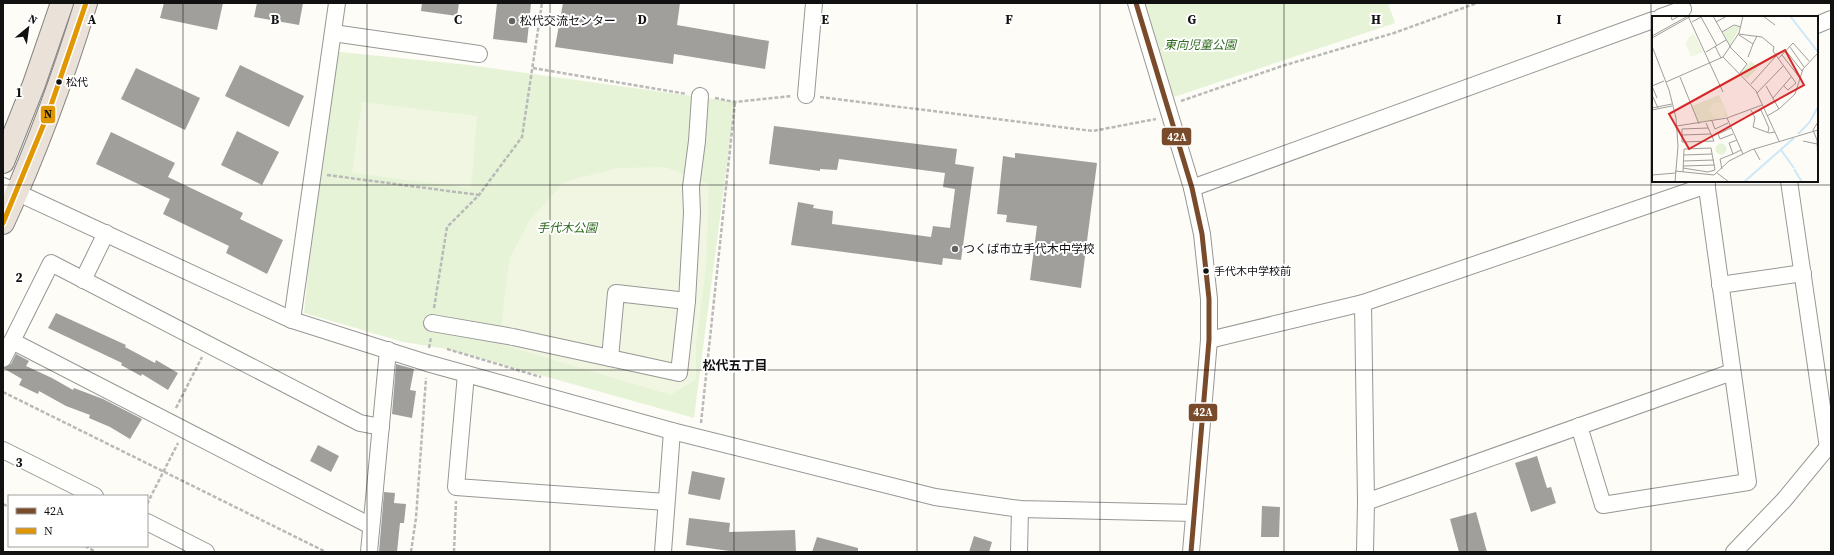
<svg xmlns="http://www.w3.org/2000/svg" width="1834" height="555" viewBox="0 0 1834 555" font-family="'Source Serif 4','Noto Sans JP',serif">
<style>
.green{fill:#e7f3d7}
.pitch{fill:#f0f6e1}
.building{fill:#a19f9c}
.lines{fill:none;stroke-linecap:round;stroke-linejoin:round}
.minor-casing{stroke:#979795;stroke-width:18}
.highway-casing{stroke:#858482;stroke-width:24}
.path{stroke:#b9b9b8;stroke-width:2.5;stroke-dasharray:4 2;stroke-linecap:butt}
.minor{stroke:#fffffe;stroke-width:16}
.highway{stroke:#eae1d8;stroke-width:22}
.bus-1-casing{stroke:#fff;stroke-width:8}
.bus-2-casing{stroke:#fff;stroke-width:8}
.bus-1{stroke:#7a4b2a;stroke-width:5}
.bus-2{stroke:#e09702;stroke-width:5}
.grid{fill:none;stroke:#111;stroke-width:1;stroke-opacity:0.55}
.poi-dot{fill:#646362;stroke:#fff;stroke-width:1.5}
.bus-dot{fill:#111;stroke:#fff;stroke-width:1.5}
.labels{text-anchor:middle;stroke-width:4;stroke-linejoin:round;paint-order:stroke}
.bus-label{font-size:11px;fill:#111;stroke:#fff;text-anchor:start}
.poi-label{font-size:12px;fill:#111;stroke:#fff;text-anchor:start}
.park-label{font-size:12px;font-style:italic;fill:#2f6b1f;stroke:#fff}
.neighbourhood-label{font-size:13px;font-weight:bold;fill:#111;stroke:#fff}
.inset-river{fill:none;stroke:#cde8f7;stroke-width:2}
.inset-road{fill:none;stroke:#9f9e9b;stroke-width:1}
.view{fill:#d62828;fill-opacity:0.15;stroke:#d62828;stroke-width:2}
.inset-edge{fill:none;stroke:#111;stroke-width:2}
.grid-label{font-size:13px;text-anchor:middle;font-weight:bold;fill:#111;stroke:#fff;stroke-width:4;stroke-linejoin:round;paint-order:stroke}
.line-badge{stroke:#fff;stroke-width:1.5}
.badge-label{font-size:11px;text-anchor:middle;font-weight:bold;fill:#fff}
.pale-badge-label{font-size:11px;text-anchor:middle;font-weight:bold;fill:#111}
</style>
<rect width="100%" height="100%" fill="#fdfcf7"/>
<g class="green">
<path d="M1142,3H1388L1395,23L1174,97Z"/>
<path d="M330,51L469,65L735,102L694,418L447,349L403,342L304,313Z"/>
</g>
<g class="pitch">
<path d="M362,102L477,116L471,188L352,173Z"/>
<path d="M665,167L709,184L706,267L696,345V379L671,395L500,344L505,291L510,258L529,221L564,182L618,168Z"/>
</g>
<g class="building">
<path d="M164,3H223L217,30L160,18Z"/>
<path d="M257,3H303L299,25L254,17Z"/>
<path d="M422,3H459L457,16L421,11Z"/>
<path d="M497,3H531L527,43L493,39Z"/>
<path d="M563,3H680L677,25L769,41L765,69L674,54L673,64L555,47Z"/>
<path d="M240,65L304,96L289,127L225,96Z"/>
<path d="M136,68L200,98L185,130L121,99Z"/>
<path d="M774,126L957,149L955,164L974,167L961,260L943,258L942,265L791,245L798,202L814,205L813,208L833,211L832,224L931,237L933,226L950,228L955,189L943,187L945,173L839,159L837,170L820,169V171L769,164Z"/>
<path d="M237,131L279,152L262,185L221,165Z"/>
<path d="M111,132L175,163L168,177L243,213L240,219L283,240L267,274L226,253L229,246L163,214L170,199L96,164Z"/>
<path d="M1015,153L1097,163L1081,288L1030,280L1037,226L1006,222L1007,215L997,214L1003,156L1015,158Z"/>
<path d="M56,313L126,345L125,347L155,363L156,360L178,373L168,390L142,374L141,376L121,365L122,363L48,328Z"/>
<path d="M16,354L29,361L26,366L52,378L73,390L74,388L103,399L142,419L130,439L110,427L89,418L90,415L66,406L39,391L38,394L19,385L22,379L3,368L11,364Z"/>
<path d="M396,364L414,369L410,390L416,391L412,418L392,414Z"/>
<path d="M318,445L339,456L331,472L310,461Z"/>
<path d="M1537,456L1547,488L1551,487L1556,503L1531,512L1515,463Z"/>
<path d="M692,471L725,478L720,500L688,494Z"/>
<path d="M384,492L395,493L394,503L406,504L404,523H400L397,552H379Z"/>
<path d="M1262,506L1280,507L1279,537H1261Z"/>
<path d="M1476,512L1487,552H1459L1450,519Z"/>
<path d="M689,518L730,523L729,532L795,530L796,552H737L686,545Z"/>
<path d="M974,536L992,542L989,552H969Z"/>
<path d="M817,537L858,548V552H812Z"/>
</g>
<g class="lines">
<g class="minor-casing">
<g id="minor">
<path d="M1136,3L1192,188L1202,234L1209,299V340L1191,552"/>
<path d="M1661,17L1683,9"/>
<path d="M1817,25L1831,19"/>
<path d="M333,33L479,54"/>
<path d="M806,95L814,3"/>
<path d="M1789,181L1828,448"/>
<path d="M3,186L292,320L427,363L672,431L935,497L1020,509L1194,513"/>
<path d="M1192,188L1653,20"/>
<path d="M83,280L106,233"/>
<path d="M1720,285L1803,273"/>
<path d="M1363,303L1366,502L1365,552"/>
<path d="M292,320L337,3"/>
<path d="M432,323L513,337L679,373L687,301L692,213L691,187L697,141L700,96"/>
<path d="M1209,340L1363,303L1707,185"/>
<path d="M12,341L371,526"/>
<path d="M610,358L616,293L687,301"/>
<path d="M3,359L51,263L360,423L381,427"/>
<path d="M466,374L456,487L666,502"/>
<path d="M1579,426L1603,505L1748,482L1706,181"/>
<path d="M3,450L95,496"/>
<path d="M1366,502L1732,372"/>
<path d="M147,522L206,552"/>
<path d="M369,552L388,350"/>
<path d="M663,552L672,431"/>
<path d="M1019,552L1020,509"/>
<path d="M1734,552L1784,500L1831,443"/>
</g>
</g>
<g class="highway-casing">
<g id="highway">
<path d="M3,162L34,84L62,3"/>
<path d="M3,223C36,152 63,78 86,3"/>
</g>
</g>
<g class="path">
<path d="M533,68L687,94"/>
<path d="M820,97L1093,131L1156,119"/>
<path d="M715,98L735,102L792,96"/>
<path d="M1181,101L1282,66L1394,33L1477,3"/>
<path d="M327,175L479,195"/>
<path d="M434,308L447,227L479,195L522,137L542,3"/>
<path d="M429,348L431,337"/>
<path d="M447,349L541,377"/>
<path d="M3,392L326,552"/>
<path d="M176,408L202,357"/>
<path d="M701,423L735,102"/>
<path d="M3,504L9,507"/>
<path d="M147,504L178,443"/>
<path d="M85,546L96,552"/>
<path d="M411,552L416,518L426,378"/>
<path d="M454,552L456,501"/>
</g>
<use href="#minor" class="minor"/>
<use href="#highway" class="highway"/>
<g class="bus-1-casing">
<path id="bus-1" d="M1136,3L1192,188L1202,234L1209,299V340L1191,552"/>
</g>
<g class="bus-2-casing">
<path id="bus-2" d="M3,223L48,114L86,3"/>
</g>
<use href="#bus-1" class="bus-1"/>
<use href="#bus-2" class="bus-2"/>
</g>
<path class="grid" d="M183,3V552M367,3V552M550,3V552M734,3V552M917,3V552M1100,3V552M1284,3V552M1467,3V552M1651,3V552M3,185H1831M3,370H1831"/>
<g class="poi-dot">
<circle cx="512" cy="21" r="4"/>
<circle cx="955" cy="249" r="4"/>
</g>
<g class="bus-dot">
<circle cx="59" cy="82" r="3.5"/>
<circle cx="1206" cy="271" r="3.5"/>
</g>
<g class="labels">
<g class="bus-label">
<text x="66" y="86">松代</text>
<text x="1214" y="275">手代木中学校前</text>
</g>
<g class="poi-label">
<text x="520" y="25">松代交流センター</text>
<text x="963" y="253">つくば市立手代木中学校</text>
</g>
<g class="park-label">
<text x="1200" y="49">東向児童公園</text>
<text x="567" y="232">手代木公園</text>
</g>
<g class="neighbourhood-label">
<text x="735" y="370">松代五丁目</text>
</g>
</g>
<g transform="translate(1652 16)">
<rect width="166" height="166" fill="#fdfcf7"/>
<path d="M82,10L88,11L78,29L71,16ZM99,45L106,51L95,63L88,57ZM67,79L76,100L47,107L40,90ZM63.5 133a5.5 5.5 0 1 1 11 0a5.5 5.5 0 1 1-11 0Z" fill="#e7f3d7"/>
<path d="M42,17L51,36L39,41L34,28L36,22ZM58 94a8 8 0 1 1 16 0a8 8 0 1 1-16 0Z" fill="#f0f6e1"/>
<path class="inset-river" d="M138,0L166,36M146,118L157,107L166,91M129,134L142,152M142,153L150,166M92,166L142,122"/>
<path class="inset-road" d="M19,0L20,4L27,0M36,0L71,76M61,0L79,32L95,48L88,57M111,0L123,9M49,1L65,30M40,6L51,0M64,6L75,0M70,16L82,9L89,11M86,18L110,21L122,31L121,35L144,67L136,74L132,70M87,19L101,28L105,20M0,20L36,0M0,22L39,0M0,30L17,74L24,102L26,130L23,166M63,30L69,42M138,31L152,51M134,35L150,55M54,36L74,24M130,39L148,62M71,41L104,75L127,125M96,41L101,28M126,43L141,27L157,45M28,61L47,108M14,66L71,41L87,17L91,0M99,68L124,40M0,70L5,82M0,70L12,65M114,70L127,93M105,77L131,50M0,79L6,92M121,82L139,61M0,92L20,88M0,94L20,90M99,94L103,102L101,111L117,117L123,116M101,97L109,94L117,112L116,116M115,100L127,93L143,78L151,53L166,37M75,102L91,138M60,105L63,113L76,107M166,106L161,114L165,124L166,150M54,107L62,125L30,126V113L56,112M25,110L75,102L110,89M79,112L66,118L68,123L81,118M30,119L59,118M85,124L77,127L81,138L89,134M151,125L165,128M102,133L108,144M32,139L60,138M0,141V157M31,145L62,144M31,150L63,149M70,153L68,143L81,138M23,155L62,159L77,145L99,134L166,114M31,156L32,133L59,132L63,154L56,156L31,152M65,157L77,166M0,159L24,157"/>
<path class="view" d="M133,34L152,69L37,133L17,98Z"/>
<rect width="166" height="166" class="inset-edge"/>
</g>
<g class="grid-label">
<text x="92" y="24">A</text>
<text x="275" y="24">B</text>
<text x="458" y="24">C</text>
<text x="642" y="24">D</text>
<text x="825" y="24">E</text>
<text x="1009" y="24">F</text>
<text x="1192" y="24">G</text>
<text x="1376" y="24">H</text>
<text x="1559" y="24">I</text>
<text x="19" y="97">1</text>
<text x="19" y="282">2</text>
<text x="19" y="467">3</text>
</g>
<g class="line-badge">
<rect x="40" y="105" width="16" height="19" rx="4" fill="#e09702"/>
<rect x="1161" y="127" width="31" height="19" rx="4" fill="#7a4b2a"/>
<rect x="1188" y="403" width="30" height="19" rx="4" fill="#7a4b2a"/>
</g>
<g class="badge-label">
<text x="1177" y="141">42A</text>
<text x="1203" y="416">42A</text>
</g>
<g class="pale-badge-label">
<text x="48" y="118">N</text>
</g>
<rect width="1834" height="555" fill="none" stroke="#111111" stroke-width="8"/>
<rect x="8" y="495" width="140" height="52" fill="#ffffff" stroke="#a0a0a0"/>
<rect x="16" y="508" width="20" height="6" fill="#7a4b2a" stroke="#a0a0a0"/>
<text x="44" y="515" font-size="12" fill="#111111">42A</text>
<rect x="16" y="528" width="20" height="6" fill="#e09702" stroke="#a0a0a0"/>
<text x="44" y="535" font-size="12" fill="#111111">N</text>
<g transform="translate(28 28) rotate(29)" stroke="#ffffff" stroke-width="3" paint-order="stroke">
<path d="M0-3L7 15L0 10L-7 15Z" fill="#111111"/>
<text y="-6" font-size="11" font-weight="bold" text-anchor="middle" fill="#111111">N</text>
</g>
</svg>
